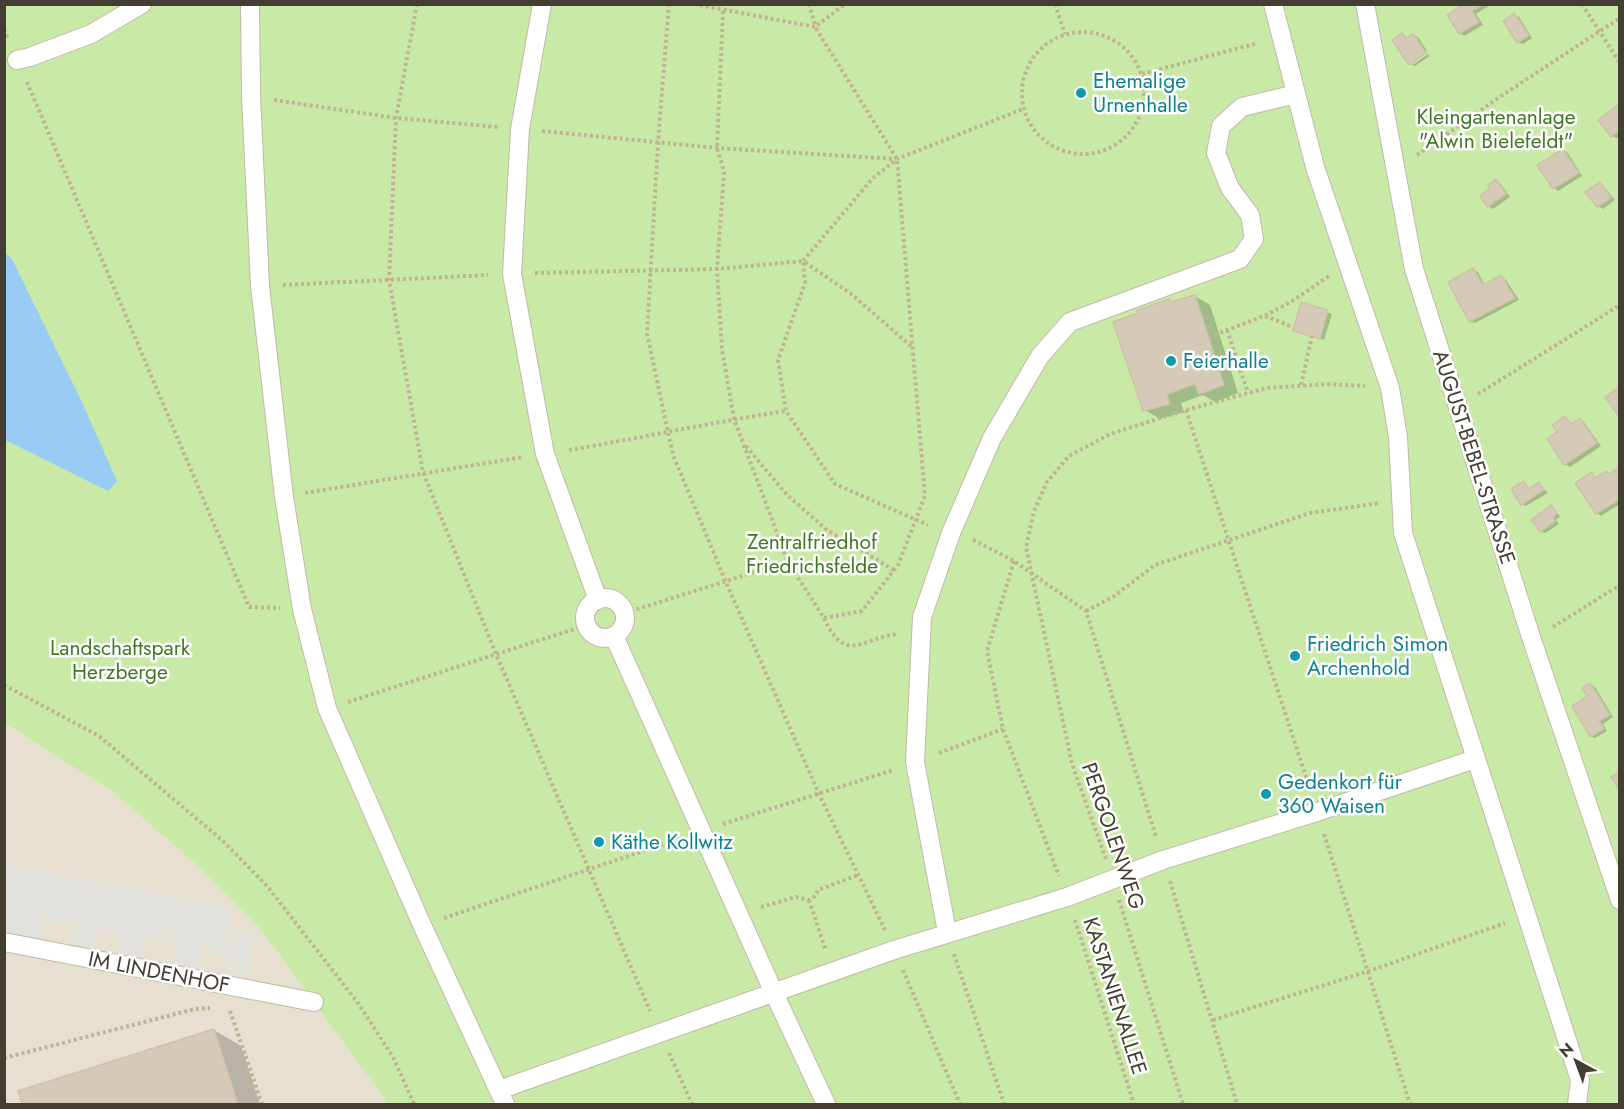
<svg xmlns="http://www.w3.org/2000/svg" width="1624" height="1109" viewBox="0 0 1624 1109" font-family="Jost,sans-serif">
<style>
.residential{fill:#e7e0d0}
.green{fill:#c9eaa7}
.parking{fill:#e2e0db}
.water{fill:#99cbf4}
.shadow{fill:#0003}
.building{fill:#d4cab7;stroke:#d0c2aa;stroke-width:1.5}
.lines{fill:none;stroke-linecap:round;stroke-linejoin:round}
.lane-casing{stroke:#c1b9a7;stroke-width:20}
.path{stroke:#c1b395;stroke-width:4;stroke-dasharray:3 3;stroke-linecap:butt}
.lane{stroke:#fff;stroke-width:18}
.culture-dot{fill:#0f9aa8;stroke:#fff;stroke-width:2}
.labels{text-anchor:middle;stroke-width:5;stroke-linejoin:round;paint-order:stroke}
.culture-label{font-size:21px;fill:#0d838f;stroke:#fff;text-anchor:start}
.park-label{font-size:21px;fill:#407923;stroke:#fff}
.street-label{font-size:21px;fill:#443e32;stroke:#fff}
</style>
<rect width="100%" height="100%" fill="#f2eee2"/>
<path class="residential" d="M4,724L113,792L200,868L262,931L388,1104H5Z"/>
<path class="green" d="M5,5H1619V1104H388L262,931L200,868L113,792L5,724Z"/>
<path class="parking" d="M4,864L230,908L226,929L254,934L245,977L223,972L227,953L202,947L196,968L172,963L175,943L146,938L142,957L119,953L122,934L98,930L94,948L71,944L75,924L44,918L39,938L5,931Z"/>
<path class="water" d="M4,251L12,259L81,400L117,481L108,491L5,440Z"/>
<g class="shadow">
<path d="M1467,4L1490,5L1476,14L1483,25L1464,36L1460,33Z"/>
<path d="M1514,15L1519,17L1532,38L1523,44L1518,42Z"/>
<path d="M1402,34L1408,38L1413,35L1418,37L1427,51L1410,63Z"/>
<path d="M1428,54L1430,56L1415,66L1412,65Z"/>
<path d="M1620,105V136L1617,138L1612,136Z"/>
<path d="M1563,150L1568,153L1582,176L1558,191L1554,188Z"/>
<path d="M1496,181L1500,183L1510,197L1493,209L1488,206Z"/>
<path d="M1600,184L1604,187L1615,200L1603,209L1598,206Z"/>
<path d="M1473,270L1478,272L1485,286L1501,277L1506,280L1519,300L1475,323L1470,321Z"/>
<path d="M1195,296L1210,305L1238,393L1215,402L1203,395L1181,403L1184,412L1160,419L1145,410L1140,314L1170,301L1174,303Z"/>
<path d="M1327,312L1332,314L1324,340L1294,330Z"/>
<path d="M1565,418L1573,424L1580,420L1584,422L1601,446L1570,467L1565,464L1559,433Z"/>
<path d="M1620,472V504L1601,516L1597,513L1592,474L1597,479L1607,473L1611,475Z"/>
<path d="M1524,483L1530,489L1539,484L1548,493L1526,506L1522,504Z"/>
<path d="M1551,507L1560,516L1556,520L1559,524L1545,533L1541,531Z"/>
<path d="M1590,684L1595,687L1613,717L1603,724L1607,731L1595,738L1591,736L1589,697Z"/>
<path d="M214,1030L241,1046L260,1104H23L19,1092Z"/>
</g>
<g class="building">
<path d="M1464,4H1483L1472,11L1479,22L1459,34L1447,15Z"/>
<path d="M1514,13L1529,35L1517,43L1503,21Z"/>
<path d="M1402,33L1406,38L1413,33L1426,53L1409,65L1392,40Z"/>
<path d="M1620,104V130L1611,137L1598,120Z"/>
<path d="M1563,149L1579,173L1553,189L1537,165Z"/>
<path d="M1496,179L1506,194L1487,207L1480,196L1490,188L1488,185Z"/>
<path d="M1600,182L1611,198L1597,207L1585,192Z"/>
<path d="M1473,268L1483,285L1501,275L1515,298L1469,322L1448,282Z"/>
<path d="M1195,295L1224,385L1199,394L1195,384L1167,394L1170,404L1143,411L1113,322L1138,313L1137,310L1170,299L1171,302Z"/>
<path d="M1301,302L1328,310L1320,339L1293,331Z"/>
<path d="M1620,387V412L1617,414L1605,397Z"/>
<path d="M1565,416L1571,424L1580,418L1597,443L1564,465L1547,439L1557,432L1552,425Z"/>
<path d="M1617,469L1620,473V499L1596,514L1575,483L1592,472L1595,478L1607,471L1609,474Z"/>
<path d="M1524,481L1528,489L1539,482L1544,490L1521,505L1511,489Z"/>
<path d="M1551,505L1557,513L1553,517L1555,521L1540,532L1531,520Z"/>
<path d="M1590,683L1610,715L1599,721L1604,729L1590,737L1572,706L1587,696L1582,688Z"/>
<path d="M1620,772V791L1611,777Z"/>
<path d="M214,1029L238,1104H22L18,1091Z"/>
</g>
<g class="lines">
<g class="lane-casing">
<g id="lane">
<path d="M250,4L251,96L260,286L284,497L302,609L327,708L422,925L505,1104"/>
<path d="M542,4L520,129L512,274L545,454L598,600"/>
<path d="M1273,4L1315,167L1390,388L1398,437L1403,533L1580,1080L1577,1104"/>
<path d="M1365,4L1414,269L1531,637L1620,900"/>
<path d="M17,60L30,57L91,34L142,4"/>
<circle cx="605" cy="618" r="20"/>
<path d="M614,636L774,993L826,1104"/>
<path d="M947,932L915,762L922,617L951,533L992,438L1040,356L1070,322L1240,259L1254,239L1250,215L1230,188L1216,153L1221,126L1242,107L1296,94"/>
<path d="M4,942L314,1002"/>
<path d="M499,1090L894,950L1067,897L1163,860L1317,812L1475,759"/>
</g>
</g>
<g class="path">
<path d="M417,4L396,118L389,280L423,472L496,654L650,1011"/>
<path d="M669,4L658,142L647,334L673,455L725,580L819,794L885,930"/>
<path d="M694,4L815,27L845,4"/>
<path d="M809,4L816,28"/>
<path d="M1055,4L1065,34"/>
<path d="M1582,4L1620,63"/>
<path d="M723,11L717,148L724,172L717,269L722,349L734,419L788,562L824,618L862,611L898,565L925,496L897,159L815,27"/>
<path d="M4,29L8,39"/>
<circle cx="1083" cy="93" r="61"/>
<path d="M1142,74L1258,43"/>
<path d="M27,82L249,607L280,608"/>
<path d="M274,100L396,118L498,127"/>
<path d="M542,131L717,148L896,159"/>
<path d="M1417,155L1501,96L1620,18"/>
<path d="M535,273L717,269L803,261L805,283L778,360L786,411L835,484L928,525"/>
<path d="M283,285L488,275"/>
<path d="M1265,316L1293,327"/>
<path d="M1227,330L1248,393"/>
<path d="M1209,337L1264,316L1291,302L1329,276"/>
<path d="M911,346L850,293L803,261L872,179L897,159L1023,109"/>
<path d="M1301,385L1312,336"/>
<path d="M1478,394L1620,305"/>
<path d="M1186,410L1310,789"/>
<path d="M746,446L787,495L827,530L894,570"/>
<path d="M569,450C641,438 713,422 786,411"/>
<path d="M305,493L523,457"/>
<path d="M973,540L1014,561L1086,611L1156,837"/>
<path d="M1014,561L987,651L1003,729L1059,876"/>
<path d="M1086,611L1113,597L1155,565L1310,513L1380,503"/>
<path d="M625,613L787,562"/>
<path d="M824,618C846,667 864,636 899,634"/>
<path d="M1553,627L1620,585"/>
<path d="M4,685L99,736L223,841L267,886L358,1003L393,1057L414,1104"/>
<path d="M348,702L587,625"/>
<path d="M939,753L1003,729"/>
<path d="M723,824L893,770"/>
<path d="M1324,834L1410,1104"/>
<path d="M1106,859L1072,764L1026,547L1034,511L1047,482L1069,456L1110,434L1186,410L1267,388L1327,384L1365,386"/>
<path d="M1170,881L1237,1104"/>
<path d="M809,900L826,951"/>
<path d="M1119,900L1183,1104"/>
<path d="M761,907L796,897L809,900L815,896L818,890L858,875"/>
<path d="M444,918L679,839"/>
<path d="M1075,920L1134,1104"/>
<path d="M954,954L1004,1104"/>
<path d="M903,970L960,1104"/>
<path d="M230,1011L262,1104"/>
<path d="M1213,1020L1369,971L1505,923"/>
<path d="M669,1053L692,1104"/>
<path d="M4,1058L195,1009L210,1008"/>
</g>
<use href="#lane" class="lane"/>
</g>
<g class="culture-dot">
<circle cx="1081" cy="93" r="6"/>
<circle cx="1171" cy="361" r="6"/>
<circle cx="1295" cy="656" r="6"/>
<circle cx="1266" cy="794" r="6"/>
<circle cx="599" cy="842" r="6"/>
</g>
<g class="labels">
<g class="culture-label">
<text x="1093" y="88">Ehemalige<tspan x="1093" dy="24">Urnenhalle</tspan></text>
<text x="1183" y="368">Feierhalle</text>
<text x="1307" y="651">Friedrich Simon<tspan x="1307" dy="24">Archenhold</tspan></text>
<text x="1278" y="789">Gedenkort für<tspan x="1278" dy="24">360 Waisen</tspan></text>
<text x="611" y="849">Käthe Kollwitz</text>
</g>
<g class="park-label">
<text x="1496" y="124">Kleingartenanlage<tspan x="1496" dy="24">"Alwin Bielefeldt"</tspan></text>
<text x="812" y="549">Zentralfriedhof<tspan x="812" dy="24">Friedrichsfelde</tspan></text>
<text x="120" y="655">Landschaftspark<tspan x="120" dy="24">Herzberge</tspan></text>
</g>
<g class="street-label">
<text transform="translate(1474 457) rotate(72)" y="7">AUGUST-BEBEL-STRASSE</text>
<text transform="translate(1113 836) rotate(71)" y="7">PERGOLENWEG</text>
<text transform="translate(159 972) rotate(11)" y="7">IM LINDENHOF</text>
<text transform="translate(1115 996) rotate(72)" y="7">KASTANIENALLEE</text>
</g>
</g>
<rect width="1624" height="1109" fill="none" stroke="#443e32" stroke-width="12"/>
<g transform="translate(1576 1061) rotate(319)" stroke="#ffffff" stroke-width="4.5" paint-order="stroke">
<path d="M0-4.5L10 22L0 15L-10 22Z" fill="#443e32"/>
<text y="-9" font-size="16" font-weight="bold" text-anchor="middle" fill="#443e32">N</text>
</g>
</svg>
